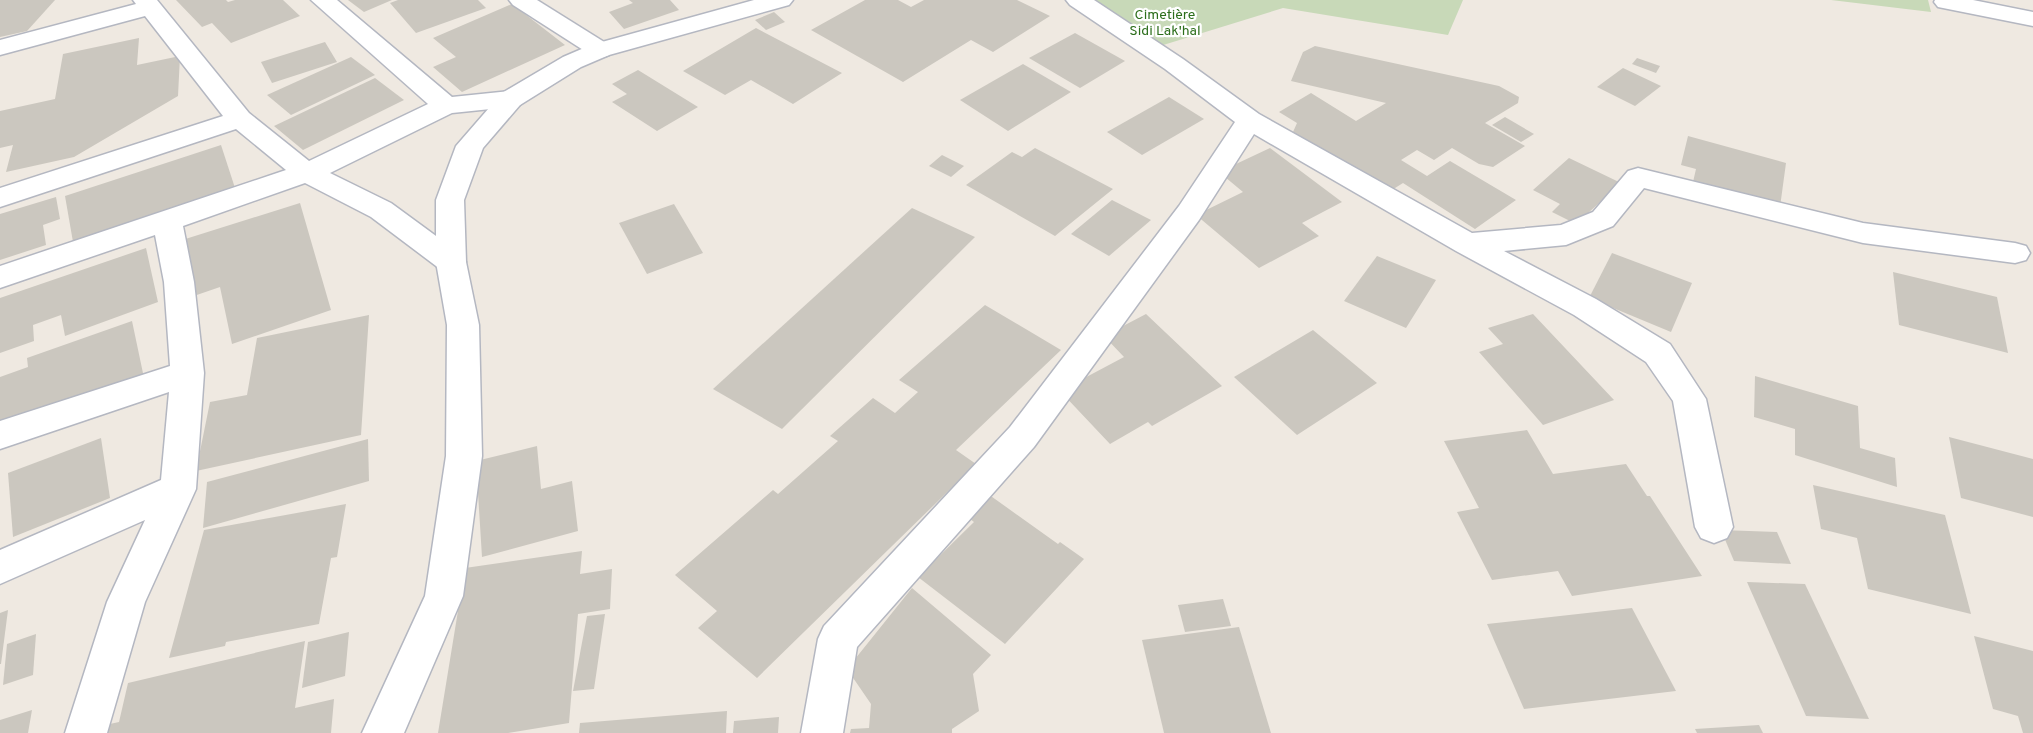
<svg xmlns="http://www.w3.org/2000/svg" width="2033" height="733" viewBox="0 0 2033 733" font-family="Overpass,sans-serif">
<style>
.cemetery{fill:#c8d9b8}
.building{fill:#cbc7bf}
.lines{fill:none;stroke-linecap:round;stroke-linejoin:round}
.street-casing{stroke:#b4b7c1;stroke-width:3}
.secondary-casing{stroke:#b4b7c1;stroke-width:3}
.street{fill:#fff;fill-rule:evenodd}
.secondary{fill:#fff;fill-rule:evenodd}
.labels{text-anchor:middle;stroke-width:4.5;stroke-linejoin:round;paint-order:stroke}
.far-park-label{font-size:14px;fill:#2c6e1b;stroke:#fff}
</style>
<rect width="100%" height="100%" fill="#efe9e1"/>
<g class="cemetery">
<path d="M1095,0H1463L1448,35L1283,8L1160,46Z"/>
<path d="M1831,0H1928L1931,12Z"/>
</g>
<g class="building">
<path d="M0,0H55L27,31L0,37Z"/>
<path d="M176,0H226L228,2L235,0H283L300,16L231,43L212,23L202,27Z"/>
<path d="M348,0H392L364,12Z"/>
<path d="M398,0H478L486,8L416,33L390,3Z"/>
<path d="M629,0H670L679,10L624,29L609,12L633,3Z"/>
<path d="M865,0H898L911,7L924,0H1017L1050,16L993,52L971,40L903,82L811,30Z"/>
<path d="M512,4L565,45L462,92L433,67L456,57L433,38Z"/>
<path d="M774,12L785,22L766,30L755,20Z"/>
<path d="M756,28L842,73L793,104L751,80L725,95L683,71Z"/>
<path d="M1075,33L1125,61L1080,88L1029,58Z"/>
<path d="M139,38L137,65L180,56L178,96L74,157L6,172L13,145L0,148V111L55,99L63,54Z"/>
<path d="M325,42L337,62L272,83L261,62Z"/>
<path d="M1315,46L1499,86L1519,97L1518,103L1485,123L1525,146L1493,167L1479,164L1452,148L1434,160L1417,150L1401,160L1427,176L1450,161L1516,200L1475,229L1403,183L1387,193L1293,132L1297,123L1279,112L1311,93L1356,121L1386,103L1291,81L1303,52Z"/>
<path d="M351,57L375,75L291,115L267,95Z"/>
<path d="M1637,58L1660,66L1656,73L1632,64Z"/>
<path d="M1023,64L1071,92L1008,131L960,100Z"/>
<path d="M1623,68L1661,86L1635,106L1597,87Z"/>
<path d="M638,70L698,107L657,131L612,102L627,94L612,84Z"/>
<path d="M375,78L404,100L303,150L274,126Z"/>
<path d="M1169,97L1204,119L1142,155L1107,132Z"/>
<path d="M1505,117L1534,134L1521,142L1492,125Z"/>
<path d="M1688,136L1786,163L1780,207L1693,182L1696,169L1681,165Z"/>
<path d="M221,145L235,188L73,242L65,196Z"/>
<path d="M1035,148L1113,189L1055,236L966,185L1012,152L1022,157Z"/>
<path d="M1270,148L1342,202L1302,223L1319,236L1259,268L1196,215L1243,192L1219,172Z"/>
<path d="M942,155L964,166L951,177L929,166Z"/>
<path d="M1569,158L1621,183L1576,224L1552,212L1560,204L1533,190Z"/>
<path d="M56,197L60,219L43,225L46,245L0,260V214Z"/>
<path d="M1112,200L1151,220L1109,256L1071,234Z"/>
<path d="M300,203L331,310L232,344L220,287L188,298L179,241Z"/>
<path d="M674,204L703,253L647,274L619,223Z"/>
<path d="M912,208L975,237L782,429L713,389Z"/>
<path d="M146,248L158,302L65,336L61,315L33,325L34,341L0,353V298Z"/>
<path d="M1612,253L1692,283L1671,332L1589,298Z"/>
<path d="M1377,256L1436,280L1406,328L1344,301Z"/>
<path d="M1893,272L1997,297L2008,353L1899,325Z"/>
<path d="M985,305L1061,350L956,450L976,464L757,678L698,628L717,611L675,575L773,490L778,494L838,441L830,436L873,398L895,413L918,392L899,380Z"/>
<path d="M1146,314L1222,386L1152,426L1148,422L1110,444L1060,391L1124,357L1104,336Z"/>
<path d="M1533,314L1614,400L1543,425L1479,352L1503,344L1488,328Z"/>
<path d="M369,315L361,435L196,471L210,402L247,395L257,338Z"/>
<path d="M132,321L144,378L0,431V377L28,367L27,358Z"/>
<path d="M1313,330L1377,383L1297,435L1234,377Z"/>
<path d="M1755,376L1858,406L1860,448L1895,458L1897,487L1795,455V429L1754,417Z"/>
<path d="M1527,430L1553,474L1626,464L1647,496H1650L1702,576L1572,596L1558,571L1492,580L1457,512L1479,508L1444,441Z"/>
<path d="M1949,437L2033,459V517L1961,498Z"/>
<path d="M101,438L110,498L13,537L8,473Z"/>
<path d="M368,439L369,481L203,528L207,482Z"/>
<path d="M537,446L541,489L572,481L578,531L482,557L476,461Z"/>
<path d="M1813,485L1945,515L1971,614L1868,589L1857,538L1821,529Z"/>
<path d="M988,494L1058,544L1060,542L1084,559L1005,644L918,577L974,522L966,516Z"/>
<path d="M346,504L337,557L331,558L319,624L226,642L225,646L169,658L204,530Z"/>
<path d="M1721,530L1777,532L1791,564L1734,561Z"/>
<path d="M582,551L580,574L612,569L610,609L578,614L569,723L508,733H438L465,568Z"/>
<path d="M1747,582L1805,584L1869,719L1806,716Z"/>
<path d="M912,588L991,655L973,674L979,711L952,729V733H850L851,729L869,728L871,704L847,669Z"/>
<path d="M1223,599L1231,626L1185,632L1178,605Z"/>
<path d="M1632,608L1676,691L1524,709L1487,624Z"/>
<path d="M8,610L1,664H0V613Z"/>
<path d="M605,614L594,689L573,691L587,616Z"/>
<path d="M1239,627L1271,733H1164L1142,640Z"/>
<path d="M349,632L345,676L302,688L308,642Z"/>
<path d="M36,634L33,675L3,685L7,644Z"/>
<path d="M1974,636L2033,651V733H2023L2018,716L1993,709Z"/>
<path d="M305,641L295,708L334,699L331,733H94L96,727L119,722L128,683Z"/>
<path d="M32,710L28,733H0V720Z"/>
<path d="M727,711L726,733H579L580,723Z"/>
<path d="M779,717L778,733H733L734,721Z"/>
<path d="M1759,725L1763,733H1697L1695,729Z"/>
</g>
<g class="lines">
<g class="street-casing">
<g id="street">
<path d="M133,0H157L249,113L309,161L428,104L311,0H337L452,97L511,91L520,93L524,99L520,105L511,107L452,113L330,173L391,203L462,255L466,262L462,269L451,273L440,269L371,217L305,183L183,226L194,282L204,373L196,489L145,602L107,733H65L107,602L145,520L0,584V550L161,480L169,392L0,449V421L170,366L164,282L155,235L0,288V266L286,170L236,129L0,207V188L223,116L145,16L0,55V40L136,4Z"/>
<path d="M509,0H537L609,45L613,50L609,55L600,58L591,55L513,5Z"/>
<path d="M1066,0H1094L1183,59L1259,114L1472,233L1561,225L1593,212L1628,171L1638,168L1863,223L2015,243L2026,246L2030,253L2026,260L2015,263L1863,243L1644,188L1613,226L1566,245L1504,251L1596,299L1670,344L1706,399L1733,527L1727,538L1714,543L1701,538L1695,527L1673,401L1646,362L1574,315L1456,251L1254,134L1199,220L1034,447L857,647L843,733H801L818,639L824,626L1010,427L1179,206L1235,122L1165,69L1070,5Z"/>
<path d="M1935,0H1973L2033,12V26L1938,7L1934,2Z"/>
</g>
</g>
<g class="secondary-casing">
<path id="secondary" d="M754,0H793L789,5L609,55L581,67L520,105L483,148L464,200L466,262L479,325L482,456L463,596L404,733H362L425,596L446,456L447,325L436,262V200L456,146L502,93L563,57L591,45Z"/>
</g>
<use href="#street" class="street"/>
<use href="#secondary" class="secondary"/>
</g>
<g class="labels">
<g class="far-park-label">
<text x="1165" y="19">Cimetière<tspan x="1165" dy="16">Sidi Lak'hal</tspan></text>
</g>
</g>
</svg>
